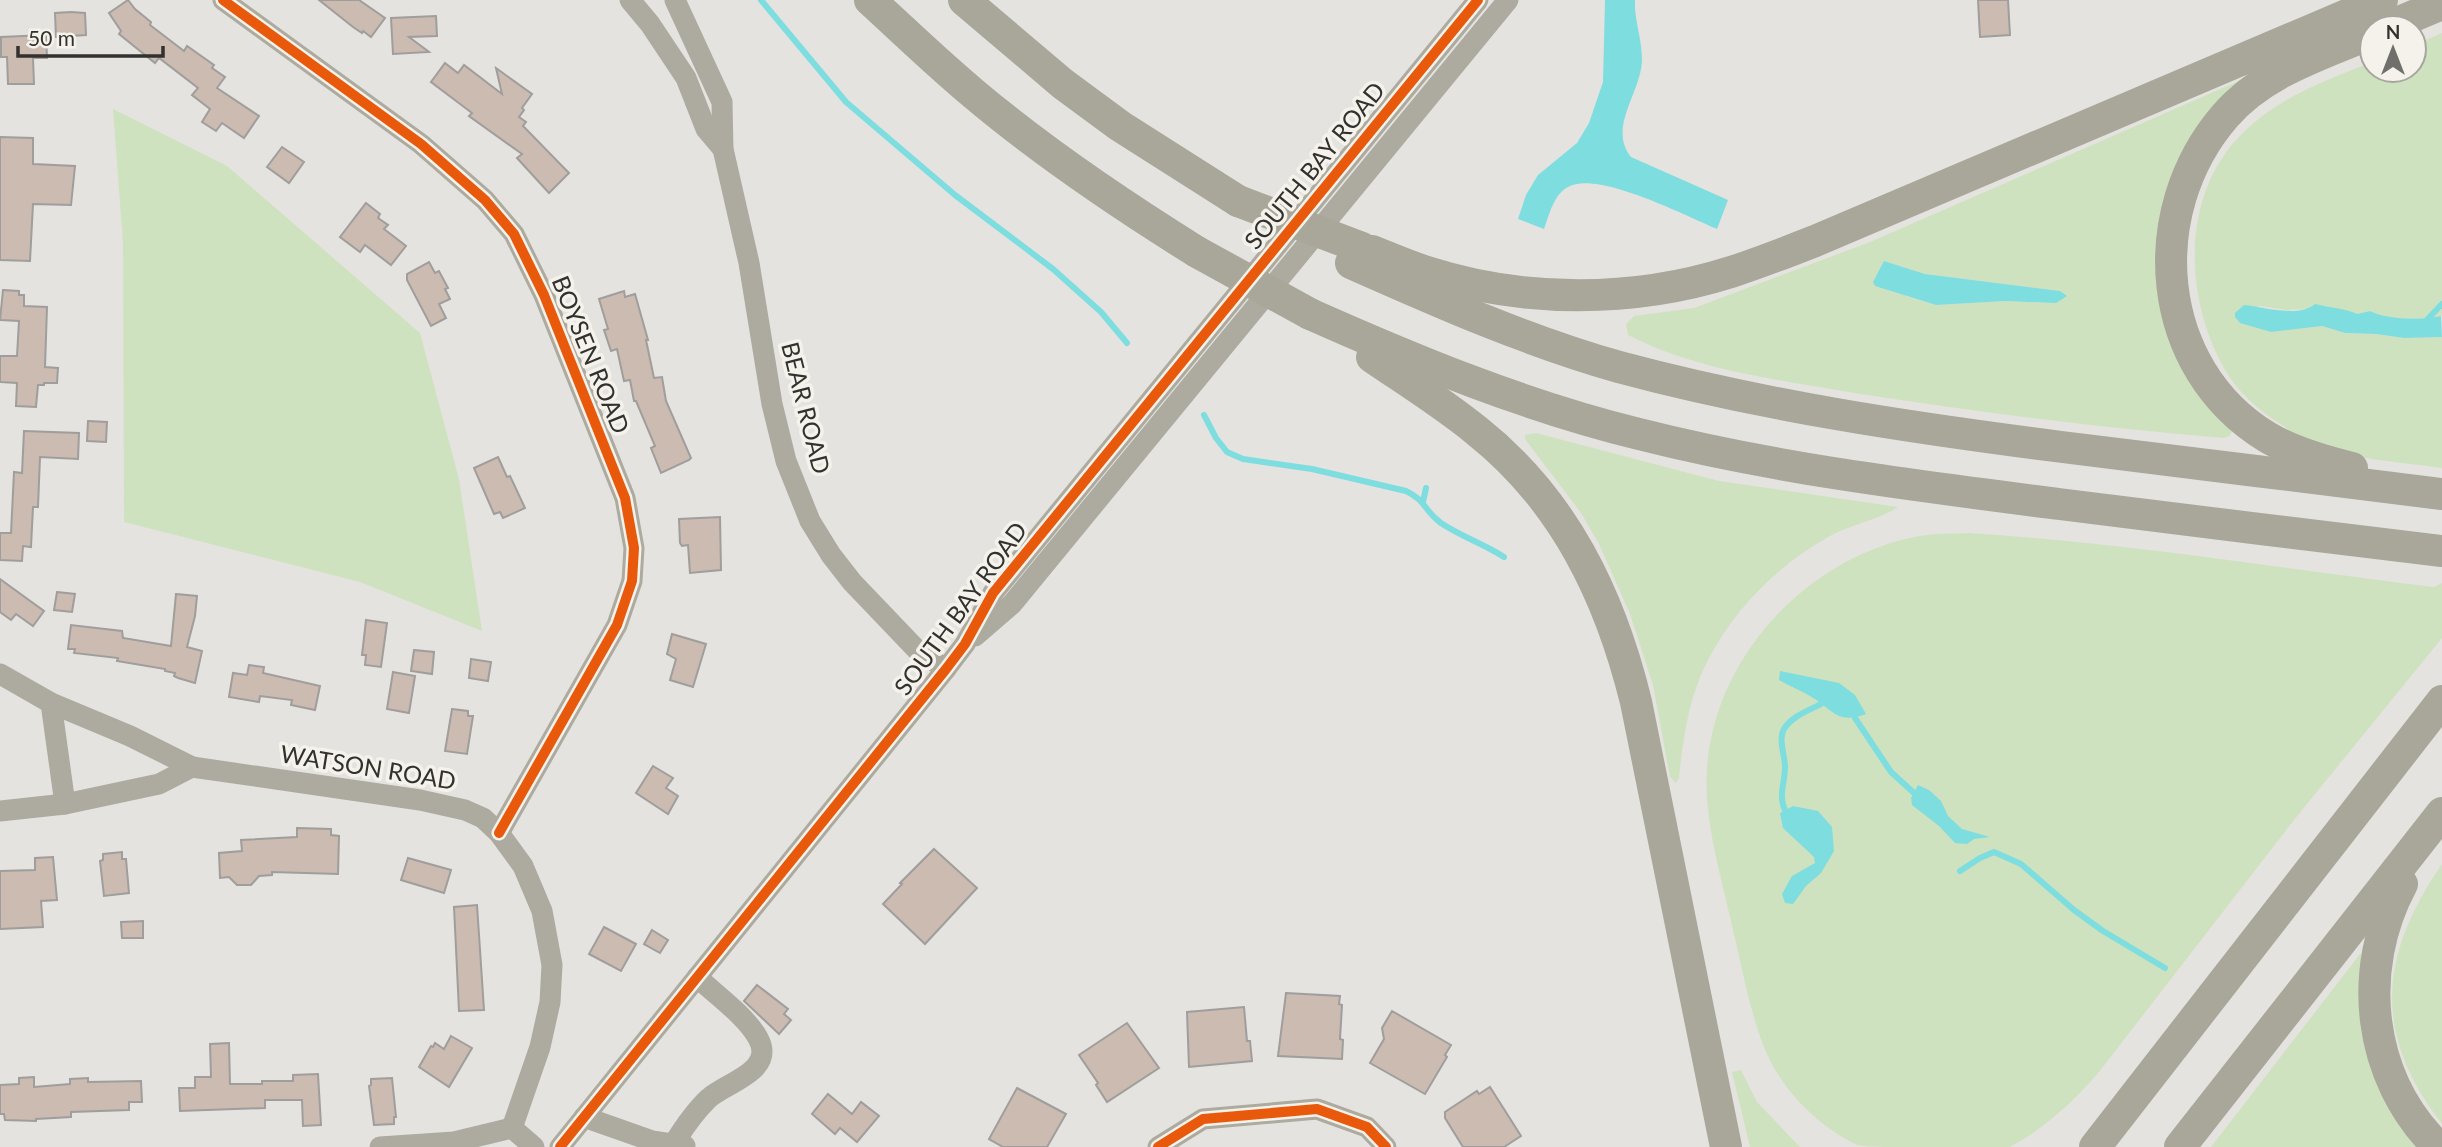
<svg xmlns="http://www.w3.org/2000/svg" width="2442" height="1147" viewBox="0 0 2442 1147" font-family="Lato,sans-serif">
<style>
.green{fill:#cfe2bf;fill-rule:evenodd}
.water{fill:#7edddf}
.lines{fill:none;stroke-linecap:round;stroke-linejoin:round}
.stream{stroke:#7edddf;stroke-width:6}
.building{fill:#cbbbb1;stroke:#9f9e9c;stroke-width:2}
.minor{stroke:#adaa9f;stroke-width:21}
.highway{stroke:#a9a799;stroke-width:32}
.highway-bridge{stroke:#a9a799;stroke-width:32}
.cycleway-casing{stroke:#f4f2eb;stroke-width:15}
.cycleway{stroke:#e8590c;stroke-width:10}
.labels{text-anchor:middle;stroke-width:7;stroke-linejoin:round;paint-order:stroke}
.street-label{font-size:24px;fill:#32312e;stroke:#f4f2eb}
</style>
<rect width="100%" height="100%" fill="#e4e3e0"/>
<g class="green">
<path d="M2442,33V316C2423,320 2387,320 2370,311L2357,314C2349,310 2342,312 2334,308L2286,310L2260,306L2235,314L2271,332L2322,326L2345,333L2376,334L2404,338L2442,337V468C2398,462 2349,459 2307,442C2299,438 2292,432 2285,427C2264,414 2240,395 2227,373C2186,305 2179,203 2236,140C2273,99 2322,82 2372,62V70H2414V45Z"/>
<path d="M2241,80L2160,239L2231,424L2233,430L2229,436L2224,438C2100,428 1977,412 1854,393C1780,380 1695,370 1628,335L1626,324L1634,316L1694,308L1870,242ZM1884,261L1925,274L2060,291L2056,303L2005,301L1936,305L1906,296Z"/>
<path d="M113,109L227,166L420,333L459,479L482,631L360,582L124,522L123,243Z"/>
<path d="M1536,433L1719,481L1898,507C1883,518 1850,525 1830,536C1779,564 1735,608 1708,660C1689,696 1683,738 1679,778L1676,783L1670,777L1653,685L1630,614L1599,544L1581,513L1525,439V435Z"/>
<path d="M1969,533C2125,543 2279,568 2434,587L2442,583V638L2294,820L2099,1072C2073,1102 2045,1128 2010,1147C1973,1147 1936,1147 1899,1147C1886,1147 1868,1147 1857,1145C1823,1128 1792,1100 1773,1066C1754,1032 1743,973 1734,934C1723,883 1703,821 1707,768C1715,653 1813,552 1926,535C1940,533 1955,534 1969,533Z"/>
<path d="M2442,864V1124C2372,1034 2379,955 2442,864Z"/>
<path d="M2360,954H2371L2368,977L2429,1147H2211Z"/>
<path d="M1741,1070L1757,1102L1800,1147H1750L1732,1072Z"/>
</g>
<g class="water">
<path d="M1605,0H1635C1634,20 1642,39 1642,59C1642,92 1607,127 1631,157L1728,200L1717,229C1686,216 1597,170 1568,187C1554,194 1549,215 1544,229L1518,219L1526,195L1538,175L1577,143L1589,123L1603,82Z"/>
<path d="M1884,261L1925,274L2060,291L2067,296L2056,303L2005,301L1936,305L1875,286L1873,282Z"/>
<path d="M2315,304C2327,307 2348,309 2357,314L2370,311C2387,320 2423,320 2441,316L2442,337L2404,338L2376,334L2345,333L2322,326L2271,332L2240,323L2235,317V313L2244,305C2264,307 2299,318 2315,304Z"/>
<path d="M1780,671L1839,683L1855,695L1866,714C1836,725 1833,709 1810,696C1800,690 1789,686 1779,680Z"/>
<path d="M1918,785L1929,790L1941,801L1948,816L1962,829L1990,837L1974,839L1967,844L1955,843L1939,826L1912,805L1911,798Z"/>
<path d="M1793,806L1818,811L1832,827L1834,851L1821,873L1806,886L1793,904L1785,903L1782,894L1792,876L1815,863L1814,857L1783,828L1780,813Z"/>
</g>
<g class="lines">
<g class="stream">
<path d="M761,0L846,102L955,195L1053,269L1101,312L1127,343"/>
<path d="M2424,323L2442,304"/>
<path d="M1204,415L1216,438L1227,452L1243,459L1312,469L1406,491C1427,501 1423,510 1441,523C1460,536 1484,544 1504,557"/>
<path d="M1423,502L1426,488"/>
<path d="M1855,718L1891,772L1914,793"/>
<path d="M1785,810C1778,795 1785,783 1785,767C1785,755 1778,740 1784,729C1791,717 1809,710 1821,704"/>
<path d="M1960,871L1980,858L1994,852L2021,864L2074,910L2103,931L2165,968"/>
</g>
</g>
<g class="building">
<path d="M128,0L135,9L151,22L150,25L184,51L187,46L214,65L212,68L225,77L217,88L259,116L244,138L222,123L216,131L202,122L210,109L192,95L198,88L159,58L155,63L119,34L121,31L109,13Z"/>
<path d="M319,0H359L385,18L371,37L363,31L362,33L353,27Z"/>
<path d="M1978,0H2008L2010,35L1980,37Z"/>
<path d="M71,12L85,13L86,35L56,37L55,13Z"/>
<path d="M436,16L437,36L409,37L429,52L393,54L391,18Z"/>
<path d="M46,35L47,58H33L34,84H8L7,57H1V37Z"/>
<path d="M445,63L458,73L464,65L502,94L496,68L532,94L522,108L524,110L519,117L526,122L523,126L569,173L549,193L517,158L522,154L469,116L472,113L431,82Z"/>
<path d="M0,137L33,138V164L75,166L71,205L33,204L30,261L0,260Z"/>
<path d="M282,147L304,162L289,183L267,167Z"/>
<path d="M366,203L380,214L378,218L388,225L384,229L406,246L391,265L365,245L360,252L340,237Z"/>
<path d="M429,262L435,273L439,271L448,288L445,289L450,299L439,304L446,318L431,326L407,280V274Z"/>
<path d="M3,290L19,291V295H24V306L47,307L45,367L58,368L57,383H44V385H38L36,407L16,406L17,383L0,382V356H17L19,321L0,320Z"/>
<path d="M624,291L625,297L635,294L648,340H646L654,378L662,377L666,401L691,458L689,460L661,473L651,448L655,446L636,401H634L630,380L624,381L617,349L611,351L604,330L608,329L599,299Z"/>
<path d="M88,421L107,422L106,442L87,441Z"/>
<path d="M24,431L79,433L78,459L40,457L38,507H33L31,547L23,546L22,561L0,560V533H11L14,472L22,473Z"/>
<path d="M498,457L507,477L510,476L525,508L503,518L500,512L494,514L474,468Z"/>
<path d="M720,517L721,570L690,573L688,545L682,546L680,543L679,519Z"/>
<path d="M0,579L44,611L33,626L16,614L11,620L0,612Z"/>
<path d="M57,592L75,594L72,612L54,610Z"/>
<path d="M176,594L197,596L195,616L187,647L202,651L195,683L178,678L174,676L175,673L165,671V669L117,661L118,658L74,653L75,649H68L71,625L122,631L123,638L171,646Z"/>
<path d="M366,620L387,623L381,667L365,665L366,655H362Z"/>
<path d="M672,634L706,644L693,687L670,680L676,659L667,654Z"/>
<path d="M414,650L434,652L432,674L411,671Z"/>
<path d="M471,659L491,662L488,681L469,678Z"/>
<path d="M249,665L264,667L263,673L320,686L315,710L291,705L292,700L260,696L259,702L229,697L233,673L247,675Z"/>
<path d="M393,672L415,676L409,713L387,709Z"/>
<path d="M452,709L468,711V716H473L467,754L445,751Z"/>
<path d="M653,766L673,778L666,788L678,796L668,814L636,793Z"/>
<path d="M297,828L331,829V835L339,836L338,874L272,872V875L259,876L251,885H237L229,877L220,878L219,853L242,851L241,840L297,837Z"/>
<path d="M934,849L977,888L925,944L883,904L902,884L900,883Z"/>
<path d="M122,852V859H126L129,893L104,896L100,861L103,860V854Z"/>
<path d="M53,857L57,900L41,901L43,927L0,929V871L35,870V858Z"/>
<path d="M408,858L451,870L444,893L401,880Z"/>
<path d="M477,905L484,1010L459,1011L454,907Z"/>
<path d="M143,921V938H122L121,922Z"/>
<path d="M604,927L636,944L621,971L589,954Z"/>
<path d="M652,930L668,940L660,953L644,944Z"/>
<path d="M757,985L788,1009L784,1014L791,1020L779,1034L744,1001Z"/>
<path d="M1286,993L1340,996L1339,1004L1342,1005L1340,1039L1343,1040L1342,1059L1278,1056Z"/>
<path d="M1244,1007L1247,1041H1250L1252,1061L1189,1067L1187,1012Z"/>
<path d="M1392,1011L1451,1045L1445,1055L1447,1057L1425,1094L1370,1063L1384,1039L1382,1028Z"/>
<path d="M1127,1023L1159,1068L1107,1102L1096,1085L1098,1083L1079,1055Z"/>
<path d="M451,1036L472,1048L449,1087L419,1067L431,1046L433,1047L435,1043L444,1049Z"/>
<path d="M229,1043L230,1084H262V1081H293V1075L318,1074L321,1125L303,1126L302,1100H265V1108L180,1111L179,1088H195V1077H211L210,1044Z"/>
<path d="M34,1077V1087L70,1084V1079L88,1078V1082L141,1081L142,1102H129V1110L71,1112V1117L36,1119V1121L5,1120L4,1114H0V1085L19,1084V1078Z"/>
<path d="M392,1078L396,1117H394V1124L374,1125L369,1086L371,1085V1079Z"/>
<path d="M1490,1087L1521,1136L1504,1147H1463L1445,1118V1112L1477,1091L1479,1094Z"/>
<path d="M1017,1088L1066,1114L1047,1147H1003L989,1139Z"/>
<path d="M828,1094L852,1114L861,1102L879,1116L857,1142L840,1128L835,1134L812,1114Z"/>
</g>
<g class="lines">
<g class="minor">
<path d="M223,0L421,144L485,200L514,234L544,295L625,498L634,548L632,581L617,625L499,833"/>
<path d="M630,0L650,24L686,78L706,129L723,149"/>
<path d="M675,0L722,102L723,149L749,263L772,404L786,461L810,521L831,555L852,582L918,651L946,669"/>
<path d="M975,636L1012,604L1508,0"/>
<path d="M0,674L51,703L130,736L192,767"/>
<path d="M51,703L65,804"/>
<path d="M0,811L65,804L159,784L192,767L420,800L465,810L483,818L499,833L523,866L542,911L552,965L550,1002L540,1047L512,1128"/>
<path d="M584,1117L652,1141L685,1146"/>
<path d="M673,1145C684,1127 694,1112 709,1098C727,1082 776,1071 758,1038C746,1016 715,994 697,977"/>
<path d="M380,1147L454,1142L512,1128L534,1147"/>
<path d="M560,1147L946,669L965,644L993,593L1478,0"/>
<path d="M1158,1147L1203,1119L1317,1109L1367,1127L1386,1147"/>
</g>
<g class="highway">
<path d="M870,0C905,32 938,64 974,94C1044,153 1120,204 1197,252"/>
<path d="M964,0L1063,84L1120,126L1238,201"/>
<path d="M2385,28L2442,4"/>
<path d="M1372,251C1390,258 1408,266 1427,272C1524,303 1633,303 1731,272C1759,263 1787,252 1815,241L2382,0"/>
<path d="M1351,263C1439,302 1527,341 1619,367C1764,406 1913,428 2062,447C2189,463 2315,478 2442,494"/>
<path d="M1310,314C1418,362 1525,406 1639,434C1777,469 1919,486 2059,504C2187,520 2314,536 2442,551"/>
<path d="M1372,357C1407,381 1444,404 1477,431C1564,500 1610,596 1636,702L1726,1147"/>
<path d="M2352,468C2323,461 2292,452 2267,437C2154,368 2142,212 2225,116C2263,72 2320,55 2372,33"/>
<path d="M2402,884C2356,970 2367,1077 2438,1147"/>
<path d="M2095,1147L2442,701"/>
<path d="M2180,1147L2442,813"/>
</g>
<g class="highway-bridge">
<path d="M1238,201L1362,248"/>
<path d="M1197,252L1310,314"/>
</g>
<g class="cycleway-casing">
<g id="cycleway">
<path d="M223,0L421,144L485,200L514,234L544,295L625,498L634,548L632,581L617,625L499,833"/>
<path d="M560,1147L946,669L965,644L993,593L1478,0"/>
<path d="M1158,1147L1203,1119L1317,1109L1367,1127L1386,1147"/>
</g>
</g>
<use href="#cycleway" class="cycleway"/>
</g>
<g class="labels">
<g class="street-label">
<text transform="translate(1315 166) rotate(-51)" y="8">SOUTH BAY ROAD</text>
<text transform="translate(590 355) rotate(68)" y="8">BOYSEN ROAD</text>
<text transform="translate(805 408) rotate(76)" y="8">BEAR ROAD</text>
<text transform="translate(961 609) rotate(-54)" y="8">SOUTH BAY ROAD</text>
<text transform="translate(368 768) rotate(9)" y="8">WATSON ROAD</text>
</g>
</g>
<g transform="translate(2393 49)"><circle r="33" fill="#f4f2eb" stroke="#a6a59f" stroke-width="2"/>
<path d="M0-5L12 26L0 18L-12 26Z" fill="#706f6c"/>
<text y="-10" font-size="19" font-weight="bold" text-anchor="middle" fill="#32312e">N</text>
</g>
<path d="M18 46v10h145v-10" fill="none" stroke="#32312e" stroke-width="3.5"/>
<text x="28" y="46" font-size="21" fill="#32312e" stroke="#f4f2eb" stroke-width="5" paint-order="stroke">50 m</text>
</svg>
